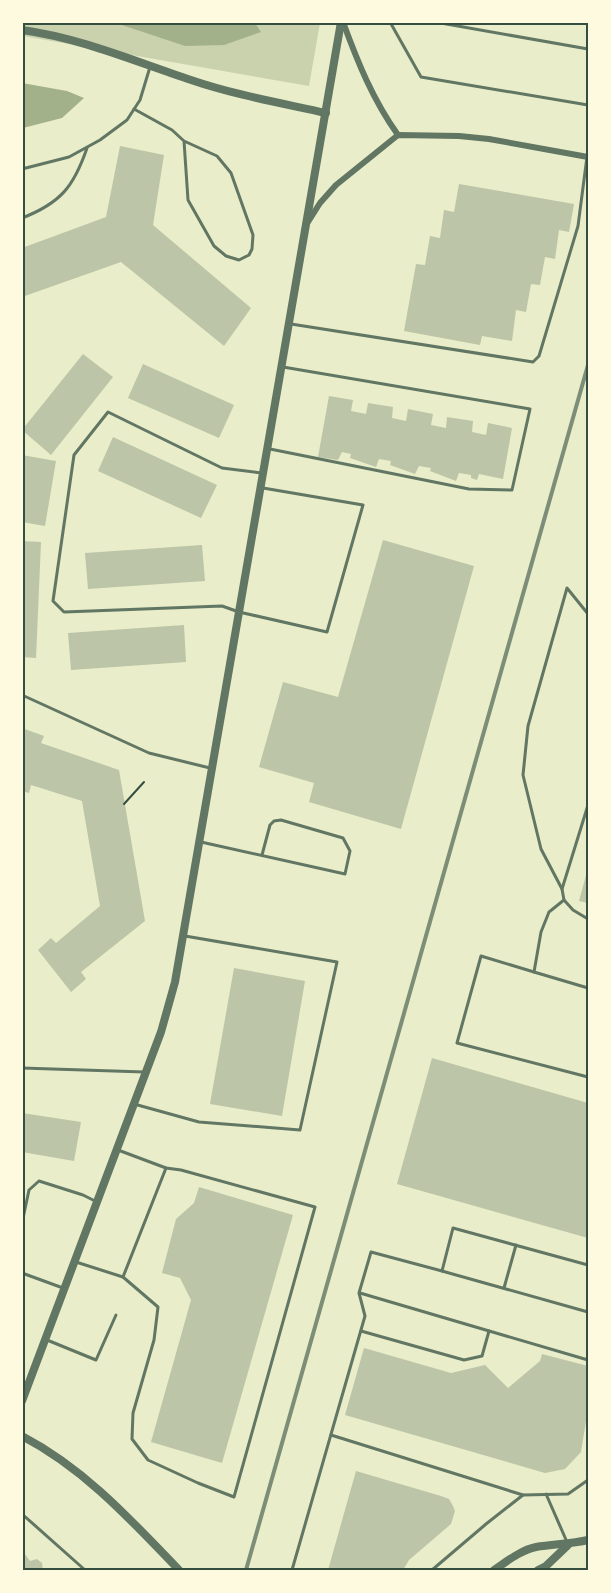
<svg xmlns="http://www.w3.org/2000/svg" width="611" height="1593" viewBox="0 0 611 1593" font-family="Poppins,sans-serif">
<style>
.green{fill:#cad2ad}
.water{fill:#a3b18a}
.building{fill:#bcc5a7}
.lines{fill:none;stroke-linecap:round;stroke-linejoin:round}
.path{stroke:#344e41;stroke-width:2}
.service{stroke:#617663;stroke-width:3}
.minor{stroke:#617663;stroke-width:6}
.tertiary{stroke:#617663;stroke-width:8}
.rail{stroke:#7c8e77;stroke-width:4}
.neatline{fill:none;stroke:#344e41;stroke-width:2}
</style>
<rect width="100%" height="100%" fill="#e9edc9"/>
<path class="green" d="M22,23H320L309,86L23,36Z"/>
<g class="water">
<path d="M116,23H255L261,32L224,45L185,46Z"/>
<path d="M22,83L67,91L84,98L62,118L23,128Z"/>
</g>
<g class="building">
<path d="M120,146L164,155L153,225L251,308L224,346L121,262L22,297V248L106,217Z"/>
<path d="M459,184L574,204L569,232L559,230L555,259L545,257L540,285L531,284L526,312L516,310L512,341L482,336L480,345L404,331L416,264L425,265L430,236L440,238L444,210L454,212Z"/>
<path d="M83,354L113,377L51,455L22,430Z"/>
<path d="M143,364L234,405L219,438L128,398Z"/>
<path d="M329,396L353,400L351,411L366,414L368,403L393,407L392,418L406,421L408,409L433,414L431,425L446,428L447,417L473,421L472,432L486,435L488,423L512,428L503,479L479,474L477,480L471,478V475L459,473L456,481L430,471L431,468L419,466L415,474L390,465L391,461L379,459L376,467L350,458L351,454L342,452L338,460L318,457Z"/>
<path d="M113,437L217,485L201,518L98,471Z"/>
<path d="M22,455L56,461L45,526L22,522Z"/>
<path d="M383,540L474,566L401,829L309,802L314,783L259,767L283,682L338,697Z"/>
<path d="M22,541L41,542L36,658L22,657Z"/>
<path d="M202,545L205,581L88,589L85,553Z"/>
<path d="M184,625L186,662L71,670L68,633Z"/>
<path d="M22,728L44,736L41,743L119,770L145,921L81,972L86,979L71,992L38,950L51,938L56,943L100,906L82,801L31,785L29,793L22,791Z"/>
<path d="M588,868V903L579,901Z"/>
<path d="M234,968L305,981L282,1116L210,1104Z"/>
<path d="M432,1058L588,1103V1238L397,1184Z"/>
<path d="M22,1113L81,1122L74,1161L22,1152Z"/>
<path d="M199,1187L293,1215L222,1463L151,1442L191,1300L180,1278L162,1273L176,1219L194,1203Z"/>
<path d="M364,1348L451,1373L485,1365L508,1388L540,1361L542,1354L588,1366V1409L581,1452L565,1469L545,1473L345,1415Z"/>
<path d="M356,1471L441,1496L449,1499L453,1506L455,1511L451,1524L409,1560L403,1570H328Z"/>
<path d="M22,1550L30,1561L37,1559L42,1563L43,1570H22Z"/>
</g>
<g class="lines">
<path class="path" d="M124,804L144,782"/>
<g class="service">
<path d="M390,22L421,77L588,105"/>
<path d="M435,22L588,49"/>
<path d="M134,109L172,130L184,141L217,156L231,173L253,235L252,249L249,255L239,260L226,256L214,246L188,200L184,141"/>
<path d="M22,169L69,157L100,140L127,120L140,100L150,67"/>
<path d="M22,218C61,203 74,186 87,148"/>
<path d="M291,324L533,362L539,356L578,226L588,149"/>
<path d="M270,449L469,489L512,490L530,409L283,367"/>
<path d="M261,473L222,468L108,412L74,455L53,601L64,612L222,606L239,612L327,632L363,505L263,488"/>
<path d="M588,614L567,588L528,726L523,775L541,849L562,889L564,900L573,910L588,919"/>
<path d="M22,695L149,753L210,768"/>
<path d="M201,842L345,874L350,851L343,838L281,820L274,821L270,825L262,855"/>
<path d="M562,889L588,805"/>
<path d="M564,900L549,912L541,932L534,972L588,988"/>
<path d="M534,972L481,956L457,1043L588,1077"/>
<path d="M22,1068L144,1072"/>
<path d="M134,1104L199,1122L300,1130L337,962L185,936"/>
<path d="M22,1223L29,1190L39,1181L83,1195L97,1202"/>
<path d="M76,1262L123,1277L158,1307L154,1340L133,1413L132,1439L148,1460L198,1483L234,1497L315,1207L181,1170L166,1168L118,1150"/>
<path d="M588,1265L453,1228L442,1271L588,1312"/>
<path d="M22,1273L63,1288"/>
<path d="M123,1277L166,1168"/>
<path d="M504,1288L516,1245"/>
<path d="M360,1293L588,1360"/>
<path d="M361,1331L464,1360L482,1356L489,1331"/>
<path d="M47,1340L96,1360L116,1315"/>
<path d="M331,1435L523,1495L486,1524L432,1570"/>
<path d="M546,1494L567,1542"/>
<path d="M523,1495L568,1494L588,1480"/>
<path d="M22,1514L85,1570"/>
<path d="M292,1570L365,1316L359,1293L371,1252L442,1271"/>
</g>
<g class="minor">
<path d="M343,22C358,63 373,100 398,135"/>
<path d="M308,222L320,203L336,185L398,135L459,136L489,139L588,157"/>
</g>
<g class="tertiary">
<path d="M22,30C81,38 136,62 191,80C235,95 281,103 326,113"/>
<path d="M22,1401L161,1032L175,982L341,22"/>
<path d="M22,1436C85,1469 131,1520 179,1570"/>
<path d="M494,1570C506,1562 521,1550 536,1547C554,1544 571,1544 588,1540"/>
<path d="M538,1570L546,1566L568,1545"/>
</g>
<path class="rail" d="M246,1570L588,365"/>
</g>
<rect width="611" height="1593" fill="none" stroke="#fefae0" stroke-width="48"/>
<rect x="24" y="24" width="563" height="1545" class="neatline"/>
</svg>
